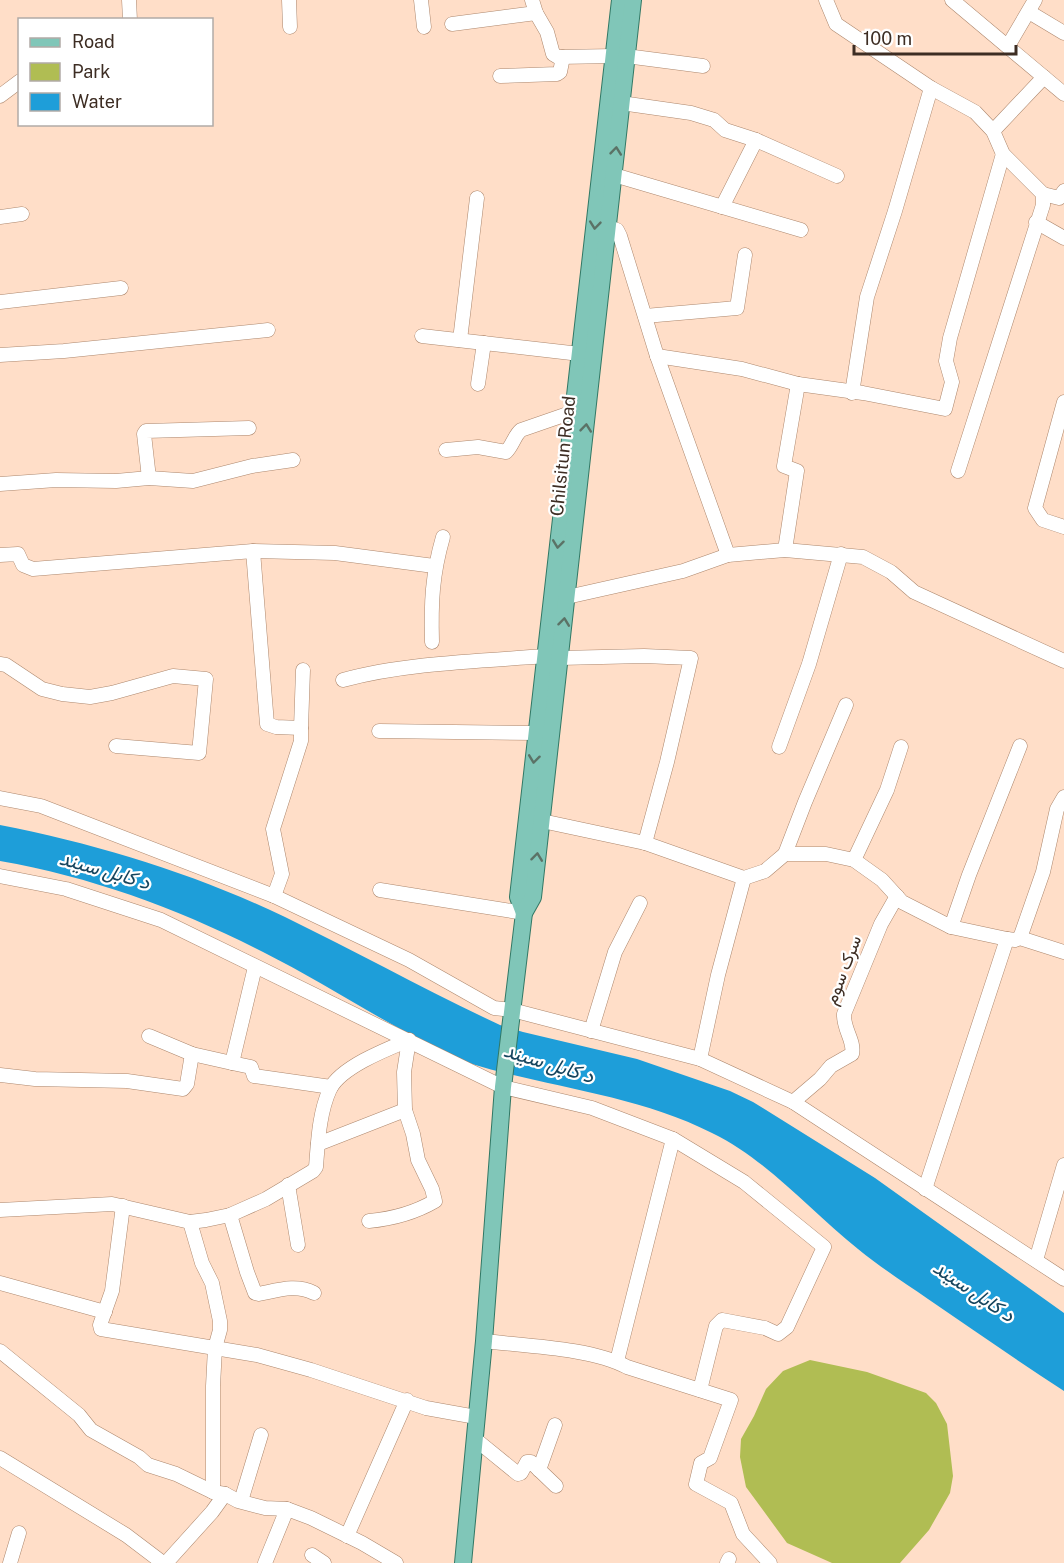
<svg xmlns="http://www.w3.org/2000/svg" width="1064" height="1563" viewBox="0 0 1064 1563" font-family="'Public Sans',Vazirmatn,sans-serif">
<style>
.green{fill:#b0bd53}
.water{fill:#1e9ed9}
.lines{fill:none;stroke-linecap:round;stroke-linejoin:round}
.minor-casing{stroke:#ad876d;stroke-width:15}
.major-casing{stroke:#317865;stroke-width:18}
.minor{stroke:#fff;stroke-width:14}
.major{stroke:#80c6b8;stroke-width:16}
.oneway{stroke:#5b7266}
.labels{text-anchor:middle;stroke-width:4.5;stroke-linejoin:round;paint-order:stroke}
.street-label{font-size:18px;fill:#3d2d23;stroke:#fff}
.water-label{font-size:20px;font-style:italic;fill:#16455e;stroke:#fff}
</style>
<rect width="100%" height="100%" fill="#ffdec8"/>
<path class="green" d="M810,1360L867,1372L926,1393L936,1403L947,1424L953,1476L950,1493L929,1530L900,1563H832L787,1543L746,1487L740,1457L741,1439L754,1416L766,1389L783,1371Z"/>
<path class="water" d="M0,825C98,844 195,874 285,917C357,952 427,991 500,1025L523,1032L637,1059L730,1091L753,1102L875,1178L1064,1313V1391C1018,1361 973,1330 928,1299C905,1283 880,1267 858,1249C809,1210 769,1161 712,1133C637,1095 551,1088 472,1064C399,1034 333,987 263,952C179,909 92,877 0,861Z"/>
<g class="lines">
<g class="minor-casing">
<g id="minor">
<path d="M129,0L130,20"/>
<path d="M289,0L290,27"/>
<path d="M421,0L424,27"/>
<path d="M532,0L536,13L547,32L553,54L558,57L614,56"/>
<path d="M826,0L836,24L931,88L975,112L993,131L1003,154L1043,194V205L958,471"/>
<path d="M952,0L1064,94"/>
<path d="M1029,12L1064,33"/>
<path d="M452,24L536,13"/>
<path d="M1008,46L1035,0"/>
<path d="M626,56L703,66"/>
<path d="M500,76L557,74L560,72L563,57"/>
<path d="M0,96L20,81"/>
<path d="M621,103L691,113L714,120L725,130L756,140L837,176"/>
<path d="M993,131L1044,77"/>
<path d="M614,175L801,230"/>
<path d="M1043,194L1059,198L1064,191"/>
<path d="M722,207L756,140"/>
<path d="M0,217L22,214"/>
<path d="M1036,222L1064,238"/>
<path d="M608,227L617,230L620,236L657,356L728,555"/>
<path d="M0,302L121,288"/>
<path d="M645,316L737,308L745,255"/>
<path d="M422,336L580,354"/>
<path d="M460,340L477,198"/>
<path d="M0,355L64,351L268,330"/>
<path d="M657,356L742,369L798,384L863,393L945,409L952,382L946,361L950,338L1003,154"/>
<path d="M478,384L484,343"/>
<path d="M852,393L867,297L895,211L931,88"/>
<path d="M1064,402L1035,508L1043,520L1064,527"/>
<path d="M446,450L478,447L506,452C513,445 514,436 521,430L573,412"/>
<path d="M149,478L144,434L146,431L249,428"/>
<path d="M0,484L56,480L116,481L149,478L193,481L252,466L293,460"/>
<path d="M785,550L797,471L784,466L798,384"/>
<path d="M253,551L267,724L276,727L301,728V741L273,829L282,874L274,896"/>
<path d="M0,555L18,554L23,565L33,569L253,551L335,553L434,566"/>
<path d="M567,597L683,571L728,555L785,550L863,557L891,572L914,592L1064,661"/>
<path d="M432,642C431,603 432,575 443,537"/>
<path d="M560,658L644,656L691,658L667,762L645,843"/>
<path d="M0,664L6,665L42,689L62,694L90,697L112,693L173,676L206,679L199,753L116,746"/>
<path d="M343,680C405,663 481,661 546,656"/>
<path d="M301,728L303,670"/>
<path d="M379,731L537,733"/>
<path d="M779,747L809,664L841,554"/>
<path d="M0,798L41,806L274,896L409,960L494,1008L512,1010L700,1059L793,1102L1064,1279"/>
<path d="M542,821L645,843L744,878L765,871L785,854H826L854,860L882,880L902,902L951,927L1007,939L1015,940L1020,938L1064,952"/>
<path d="M785,854L805,802L846,705"/>
<path d="M854,860L887,790L901,747"/>
<path d="M0,876L66,889L161,920L503,1087L592,1108L673,1139L744,1182L824,1247L787,1327L778,1334L765,1328L722,1320L716,1326L700,1390"/>
<path d="M380,890L524,913"/>
<path d="M951,927L969,875L1020,746"/>
<path d="M1020,938L1043,872L1057,809L1064,797"/>
<path d="M591,1031L615,952L640,903"/>
<path d="M149,1036L192,1054L232,1063L255,967"/>
<path d="M700,1059L718,975L744,878"/>
<path d="M232,1063L251,1067L254,1076L331,1087"/>
<path d="M0,1075L35,1079L127,1081L183,1089L187,1084L192,1054"/>
<path d="M793,1102L820,1079L831,1066L852,1054C855,1041 843,1029 844,1014L881,924L897,896"/>
<path d="M318,1144L405,1110"/>
<path d="M288,1185L298,1245"/>
<path d="M925,1189L1007,939"/>
<path d="M123,1206L112,1291L100,1325L101,1329L257,1355L311,1370L426,1408L476,1417"/>
<path d="M0,1210L112,1204L190,1222L206,1220L230,1215L266,1199L313,1171L316,1167C318,1142 319,1113 330,1089C341,1067 387,1049 409,1040"/>
<path d="M230,1215L247,1272L255,1293L259,1294C279,1290 296,1284 314,1293"/>
<path d="M369,1221C391,1219 416,1212 435,1201L432,1189L418,1160L413,1134L405,1110L404,1072L409,1040"/>
<path d="M190,1222L202,1263L212,1283L220,1321V1330L215,1348L213,1386V1492"/>
<path d="M1036,1260L1064,1165"/>
<path d="M0,1283L105,1312"/>
<path d="M484,1341C525,1346 592,1348 627,1367L731,1400L710,1458L701,1463L696,1484L731,1503L743,1534L770,1563"/>
<path d="M0,1351L79,1415L91,1430L139,1457L148,1465L176,1474L213,1492L225,1494L238,1501L265,1508L287,1509L311,1518L362,1543L396,1563"/>
<path d="M617,1361L673,1139"/>
<path d="M475,1439L518,1474L521,1473L527,1462H531L556,1486"/>
<path d="M0,1458L126,1535L163,1563"/>
<path d="M539,1470L555,1425"/>
<path d="M241,1501L261,1435"/>
<path d="M347,1536L407,1400"/>
<path d="M312,1555L324,1563"/>
<path d="M10,1563L19,1533"/>
<path d="M166,1563L212,1512L225,1494"/>
<path d="M265,1563L287,1509"/>
<path d="M727,1563L729,1559"/>
</g>
</g>
<g class="major-casing">
<g id="major">
<path d="M524,913L518,897L620,0"/>
<path d="M463,1563L484,1341L503,1087L524,913L533,897L633,0"/>
</g>
</g>
<use href="#minor" class="minor"/>
<use href="#major" class="major"/>
</g>
<defs><path id="oneway-chevron" d="M-2-3.5L2.5 0L-2 3.5" fill="none" stroke-width="1.6" stroke-linecap="round" stroke-linejoin="round" transform="scale(1.5)"/></defs>
<g class="oneway">
<use href="#oneway-chevron" transform="translate(616 151) rotate(-84)"/>
<use href="#oneway-chevron" transform="translate(595 225) rotate(96)"/>
<use href="#oneway-chevron" transform="translate(586 428) rotate(-84)"/>
<use href="#oneway-chevron" transform="translate(558 544) rotate(97)"/>
<use href="#oneway-chevron" transform="translate(564 622) rotate(-83)"/>
<use href="#oneway-chevron" transform="translate(534 759) rotate(97)"/>
<use href="#oneway-chevron" transform="translate(537 857) rotate(-83)"/>
</g>
<g class="labels">
<g class="street-label">
<text transform="translate(563 456) rotate(-84)" y="6">Chilsitun Road</text>
<text transform="translate(843 970) rotate(-69)" y="6">سرک سوم</text>
</g>
<g class="water-label">
<text transform="translate(105 870) rotate(16)" y="7">د کابل سيند</text>
<text transform="translate(549 1063) rotate(17)" y="7">د کابل سيند</text>
<text transform="translate(974 1291) rotate(34)" y="7">د کابل سيند</text>
</g>
</g>
<rect x="18" y="18" width="195" height="108" fill="#ffffff" stroke="#b1aba7" stroke-width="1.5"/>
<rect x="30" y="38" width="30" height="9" fill="#80c6b8" stroke="#b1aba7" stroke-width="1.5"/>
<text x="72" y="48" font-size="18" fill="#3d2d23">Road</text>
<rect x="30" y="63" width="30" height="18" fill="#b0bd53" stroke="#b1aba7" stroke-width="1.5"/>
<text x="72" y="78" font-size="18" fill="#3d2d23">Park</text>
<rect x="30" y="93" width="30" height="18" fill="#1e9ed9" stroke="#b1aba7" stroke-width="1.5"/>
<text x="72" y="108" font-size="18" fill="#3d2d23">Water</text>
<path d="M854 45v9h162v-9" fill="none" stroke="#3d2d23" stroke-width="3"/>
<text x="863" y="45" font-size="18" fill="#3d2d23" stroke="#ffffff" stroke-width="4.5" paint-order="stroke">100 m</text>
</svg>
